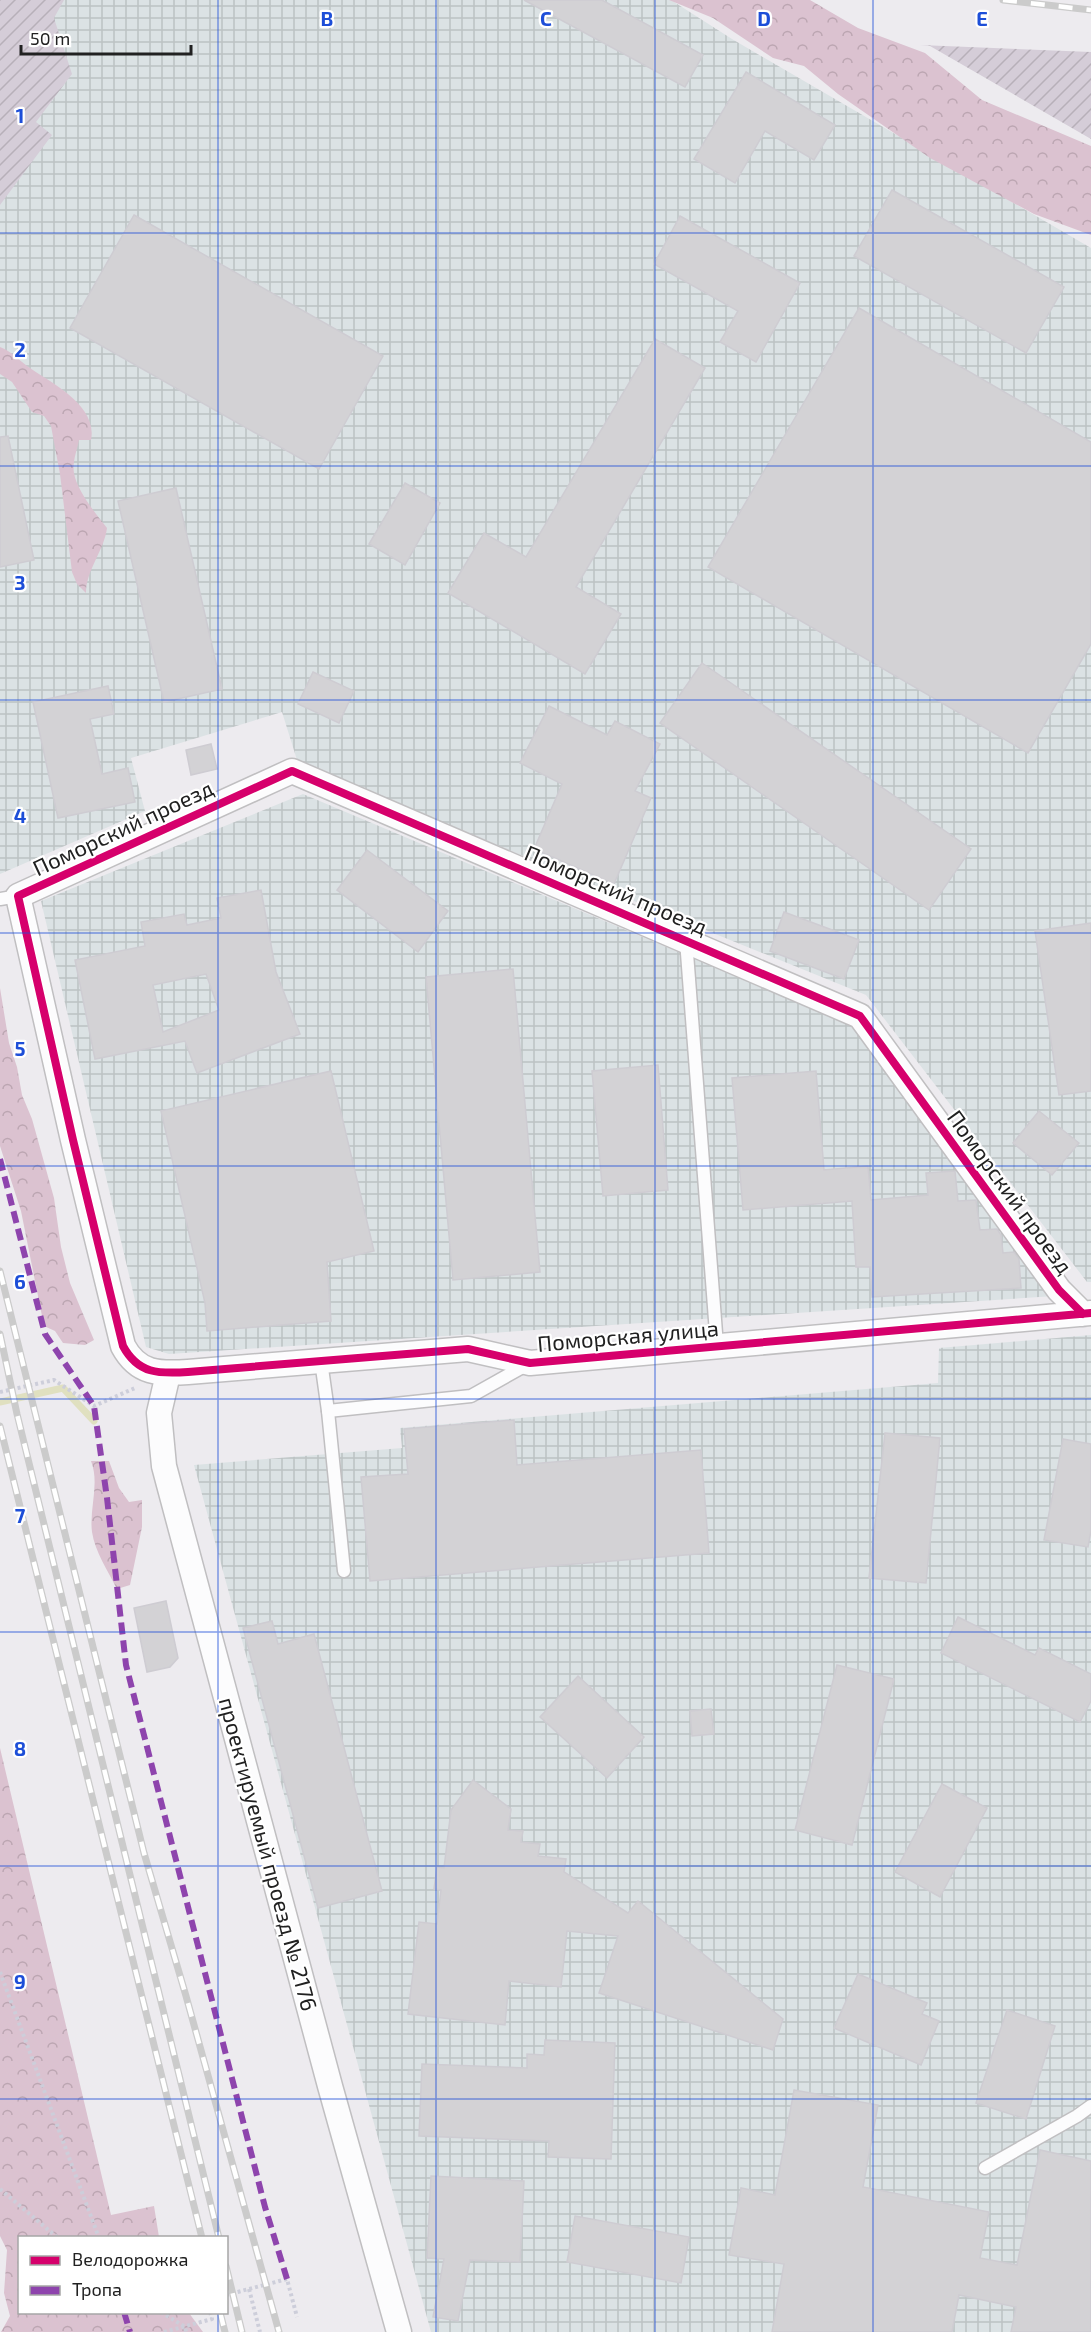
<svg xmlns="http://www.w3.org/2000/svg" width="1091" height="2332" viewBox="0 0 1091 2332" font-family="'Exo 2',sans-serif">
<style>
.industrial{fill:url(#industrial-grid)}
.construction{fill:url(#construction-furrows)}
.forest{fill:url(#forest-crowns)}
.lines{fill:none;stroke-linecap:round;stroke-linejoin:round}
.stream{stroke:#e0e0c0;stroke-width:7}
.building{fill:#d3d2d5;stroke:#ceccd2;stroke-width:1.5;fill-rule:evenodd}
.service-casing{stroke:#c0bfc1;stroke-width:15}
.minor-casing{stroke:#c0bfc1;stroke-width:27}
.path{stroke:#cdceda;stroke-width:4;stroke-dasharray:3 3;stroke-linecap:butt}
.service{stroke:#fcfcfd;stroke-width:12}
.minor{stroke:#fcfcfd;stroke-width:24}
.rail-casing{stroke:#cbcbcb;stroke-width:7}
.rail{stroke:#fff;stroke-width:4.5;stroke-dasharray:14;stroke-linecap:butt}
.quiet{stroke:#8e44ad;stroke-width:6;stroke-dasharray:12 6;stroke-linecap:butt}
.cycleway-casing{stroke:#fff;stroke-width:11}
.cycleway{stroke:#d6006c;stroke-width:8}
.grid{fill:none;stroke:#1d4ed8;stroke-width:1.5;stroke-opacity:0.55}
.labels{text-anchor:middle;stroke-width:4.5;stroke-linejoin:round;paint-order:stroke}
.street-label{font-size:22px;fill:#212121;stroke:#fff}
.grid-label{font-size:20px;text-anchor:middle;font-weight:bold;fill:#1d4ed8;stroke:#fff;stroke-width:4.5;stroke-linejoin:round;paint-order:stroke}
</style>
<defs>
<pattern id="industrial-grid" width="8" height="8" patternUnits="userSpaceOnUse" patternTransform="scale(1.5)"><rect width="8" height="8" fill="#dbe2e4"/><path d="M0 4h8M4 0v8" fill="none" stroke="#bcc2c3"/></pattern>
<pattern id="construction-furrows" width="10" height="10" patternUnits="userSpaceOnUse" patternTransform="scale(1.5)"><rect width="10" height="10" fill="#d5cdd8"/><path d="M-1 1l2-2M0 10L10 0M9 11l2-2" fill="none" stroke="#b7b0b9"/></pattern>
<pattern id="forest-crowns" width="20" height="18" patternUnits="userSpaceOnUse" patternTransform="scale(1.5)"><rect width="20" height="18" fill="#dbc2d0"/><path d="M2 6a3 3 0 1 1 6 0M12 15a3 3 0 1 1 6 0" fill="none" stroke="#bca6b2"/></pattern>
</defs>
<rect width="100%" height="100%" fill="#edebef"/>
<g class="industrial">
<path d="M0,0H671L732,39L1091,248V1282H1087L866,995L523,856L297,760L282,712L131,758L145,811L0,874Z"/>
<path d="M303,794L861,1029L1055,1296L169,1354L146,1347L41,901Z"/>
<path d="M1091,1335V2332H431L194,1465L402,1448L400,1428L938,1383L939,1348Z"/>
</g>
<g class="construction">
<path d="M0,0H64L54,18L72,74L36,122L52,135L0,205Z"/>
<path d="M920,45L1091,52V139L930,46Z"/>
</g>
<g class="forest">
<path d="M669,0H810L858,28L925,53L982,100L1091,146V235L1034,214L930,158L838,94L804,66L773,58L713,18Z"/>
<path d="M0,347C11,351 18,359 27,366C51,383 98,405 91,440H79C77,450 72,463 74,473C77,491 96,514 107,528C104,551 86,570 86,593L77,584L72,572L60,474L51,426L44,416L32,412L12,382L0,374Z"/>
<path d="M0,988L9,1043L17,1067L22,1095L32,1119L54,1198L61,1247L70,1283L94,1340L85,1345L63,1343L55,1331L44,1326L21,1211L0,1146Z"/>
<path d="M91,1461H109L119,1488L129,1502L142,1500V1527L130,1585L117,1589C108,1571 95,1552 92,1532C89,1508 100,1484 91,1461Z"/>
<path d="M0,1748L111,2215L154,2206L159,2237L20,2238V2312L189,2313L203,2332H1L10,2316L4,2293L7,2250L0,2236Z"/>
</g>
<g class="lines">
<path class="stream" d="M0,1402L63,1388L94,1421"/>
</g>
<g class="building">
<path d="M524,0H602L703,55L685,87Z"/>
<path d="M746,72L835,125L814,160L765,131L735,183L694,159Z"/>
<path d="M892,190L1064,287L1026,353L854,256Z"/>
<path d="M134,215L383,356L319,469L70,328Z"/>
<path d="M680,216L800,283L756,362L720,342L738,311L654,264Z"/>
<path d="M859,308L1091,442V644L1028,753L708,567Z"/>
<path d="M655,339L705,368L576,587L621,614L585,674L448,593L484,533L526,557Z"/>
<path d="M8,436L34,560L0,567V437Z"/>
<path d="M405,483L440,503L405,565L369,544Z"/>
<path d="M176,488L222,689L164,702L118,501Z"/>
<path d="M702,663L971,849L929,910L660,723Z"/>
<path d="M313,672L354,691L339,723L298,704Z"/>
<path d="M108,686L114,714L90,719L102,774L128,768L135,802L58,818L33,702Z"/>
<path d="M549,706L607,735L615,721L660,744L635,791L651,798L614,884L534,849L562,784L520,763Z"/>
<path d="M211,744L217,769L191,775L186,750Z"/>
<path d="M367,850L448,911L418,952L337,890Z"/>
<path d="M261,890L276,972L300,1034L197,1073L185,1041L95,1059L75,960L145,946L141,922L184,914L187,925L221,918L217,898ZM206,974L219,1010L163,1032L153,985Z"/>
<path d="M784,912L859,940L844,979L770,951Z"/>
<path d="M1091,923V1091L1059,1095L1035,931Z"/>
<path d="M513,969L540,1272L453,1280L426,977Z"/>
<path d="M658,1065L668,1190L603,1196L592,1071Z"/>
<path d="M331,1071L374,1251L327,1262L331,1321L207,1331L205,1303L161,1111Z"/>
<path d="M816,1071L824,1170L868,1166L871,1200L928,1195L926,1173L955,1171L958,1201L976,1200L980,1230L997,1229L1001,1235L1003,1253L1014,1252L1019,1259L1021,1288L872,1297L870,1267H856L852,1201L743,1210L732,1078Z"/>
<path d="M1039,1111L1079,1143L1052,1175L1013,1143Z"/>
<path d="M514,1420L517,1465L701,1450L709,1553L370,1581L361,1477L408,1474L404,1429Z"/>
<path d="M885,1433L940,1438L926,1583L869,1578Z"/>
<path d="M1063,1439L1091,1444V1531L1088,1547L1044,1540Z"/>
<path d="M166,1601L178,1658L170,1667L147,1672L134,1608Z"/>
<path d="M958,1617L1035,1655L1039,1648L1091,1674V1701L1080,1722L941,1653Z"/>
<path d="M272,1621L278,1644L314,1634L382,1891L318,1908L243,1628Z"/>
<path d="M837,1665L894,1679L852,1845L795,1830Z"/>
<path d="M578,1676L644,1737L607,1778L540,1717Z"/>
<path d="M711,1709L714,1734L692,1736L690,1711Z"/>
<path d="M473,1780L511,1809L508,1830L523,1831L521,1842L540,1844L538,1856L566,1859L564,1872L628,1913L638,1901L783,2019L773,2050L599,1993L618,1936L567,1931L561,1987L509,1981L505,2025L408,2014L419,1922L437,1924L441,1890L434,1889L437,1867L444,1868L451,1810Z"/>
<path d="M942,1784L987,1808L940,1897L895,1872Z"/>
<path d="M858,1974L927,2003L922,2014L939,2021L921,2065L834,2028Z"/>
<path d="M1007,2010L1055,2026L1026,2119L976,2103Z"/>
<path d="M545,2040L615,2043L611,2159L548,2157L549,2141L419,2136L422,2064L527,2068V2054L544,2055Z"/>
<path d="M794,2090L878,2105L863,2187L989,2212L980,2258L1017,2265L1040,2150L1091,2161V2332H1011L1016,2307L959,2295L952,2332H772L784,2264L729,2255L741,2188L775,2195Z"/>
<path d="M431,2176L524,2181L520,2262L470,2260L458,2321L433,2317L444,2259L427,2258Z"/>
<path d="M575,2216L689,2237L681,2283L567,2262Z"/>
</g>
<g class="lines">
<g class="service-casing">
<g id="service">
<path d="M0,899L18,896"/>
<path d="M686,940L717,1346"/>
<path d="M321,1361L328,1411L344,1571"/>
<path d="M328,1411L471,1396L528,1364"/>
<path d="M985,2168L1077,2116L1091,2106"/>
</g>
</g>
<g class="minor-casing">
<g id="minor">
<path d="M1083,1314L1059,1290L860,1016L292,771L18,896L73,1140L123,1346C138,1374 159,1374 188,1372L468,1349L530,1363L1091,1313"/>
<path d="M168,1374L159,1413L164,1466L330,2086L399,2332"/>
</g>
</g>
<g class="path">
<path d="M0,1392L54,1380L94,1406L135,1388"/>
<path d="M0,1972L99,2238"/>
<path d="M0,2189L58,2238"/>
<path d="M249,2289L260,2332"/>
<path d="M226,2295L287,2279L297,2317"/>
<path d="M161,2312L185,2327L186,2332"/>
<path d="M164,2332L212,2319L210,2312"/>
</g>
<use href="#service" class="service"/>
<use href="#minor" class="minor"/>
<g class="rail-casing">
<g id="rail">
<path d="M1003,0L1091,10"/>
<path d="M0,1271L144,1853L186,1996L279,2332"/>
<path d="M0,1334L17,1414L219,2238"/>
<path d="M0,1426L202,2238"/>
<path d="M226,2266L242,2332"/>
<path d="M220,2312L225,2332"/>
</g>
</g>
<use href="#rail" class="rail"/>
<g class="quiet">
<path d="M0,1159L45,1334L94,1406L107,1498L126,1665L265,2207L287,2279"/>
<path d="M124,2312L130,2332"/>
</g>
<g class="cycleway-casing">
<path id="cycleway" d="M1083,1314L1059,1290L860,1016L292,771L18,896L73,1140L123,1346C138,1374 159,1374 188,1372L468,1349L530,1363L1091,1313"/>
</g>
<use href="#cycleway" class="cycleway"/>
</g>
<path class="grid" d="M218,0V2238M436,0V2332M655,0V2332M873,0V2332M0,233H1091M0,466H1091M0,700H1091M0,933H1091M0,1166H1091M0,1399H1091M0,1632H1091M0,1866H1091M0,2099H1091M218,2312V2332"/>
<g class="labels">
<g class="street-label">
<text transform="translate(123 828) rotate(-25)" y="8">Поморский проезд</text>
<text transform="translate(616 890) rotate(23)" y="8">Поморский проезд</text>
<text transform="translate(1010 1192) rotate(54)" y="8">Поморский проезд</text>
<text transform="translate(628 1336) rotate(-5)" y="8">Поморская улица</text>
<text transform="translate(268 1854) rotate(75)" y="8">проектируемый проезд № 2176</text>
</g>
</g>
<g class="grid-label">
<text x="327" y="26">B</text>
<text x="546" y="26">C</text>
<text x="764" y="26">D</text>
<text x="982" y="26">E</text>
<text x="20" y="123">1</text>
<text x="20" y="357">2</text>
<text x="20" y="590">3</text>
<text x="20" y="823">4</text>
<text x="20" y="1056">5</text>
<text x="20" y="1289">6</text>
<text x="20" y="1523">7</text>
<text x="20" y="1756">8</text>
<text x="20" y="1989">9</text>
</g>
<rect x="18" y="2236" width="210" height="78" fill="#ffffff" stroke="#a6a6a6" stroke-width="1.5"/>
<rect x="30" y="2256" width="30" height="9" fill="#d6006c" stroke="#a6a6a6" stroke-width="1.5"/>
<text x="72" y="2266" font-size="18" fill="#212121">Велодорожка</text>
<rect x="30" y="2286" width="30" height="9" fill="#8e44ad" stroke="#a6a6a6" stroke-width="1.5"/>
<text x="72" y="2296" font-size="18" fill="#212121">Тропа</text>
<path d="M21 45v9h170v-9" fill="none" stroke="#212121" stroke-width="3"/>
<text x="30" y="45" font-size="18" fill="#212121" stroke="#ffffff" stroke-width="4.5" paint-order="stroke">50 m</text>
</svg>
